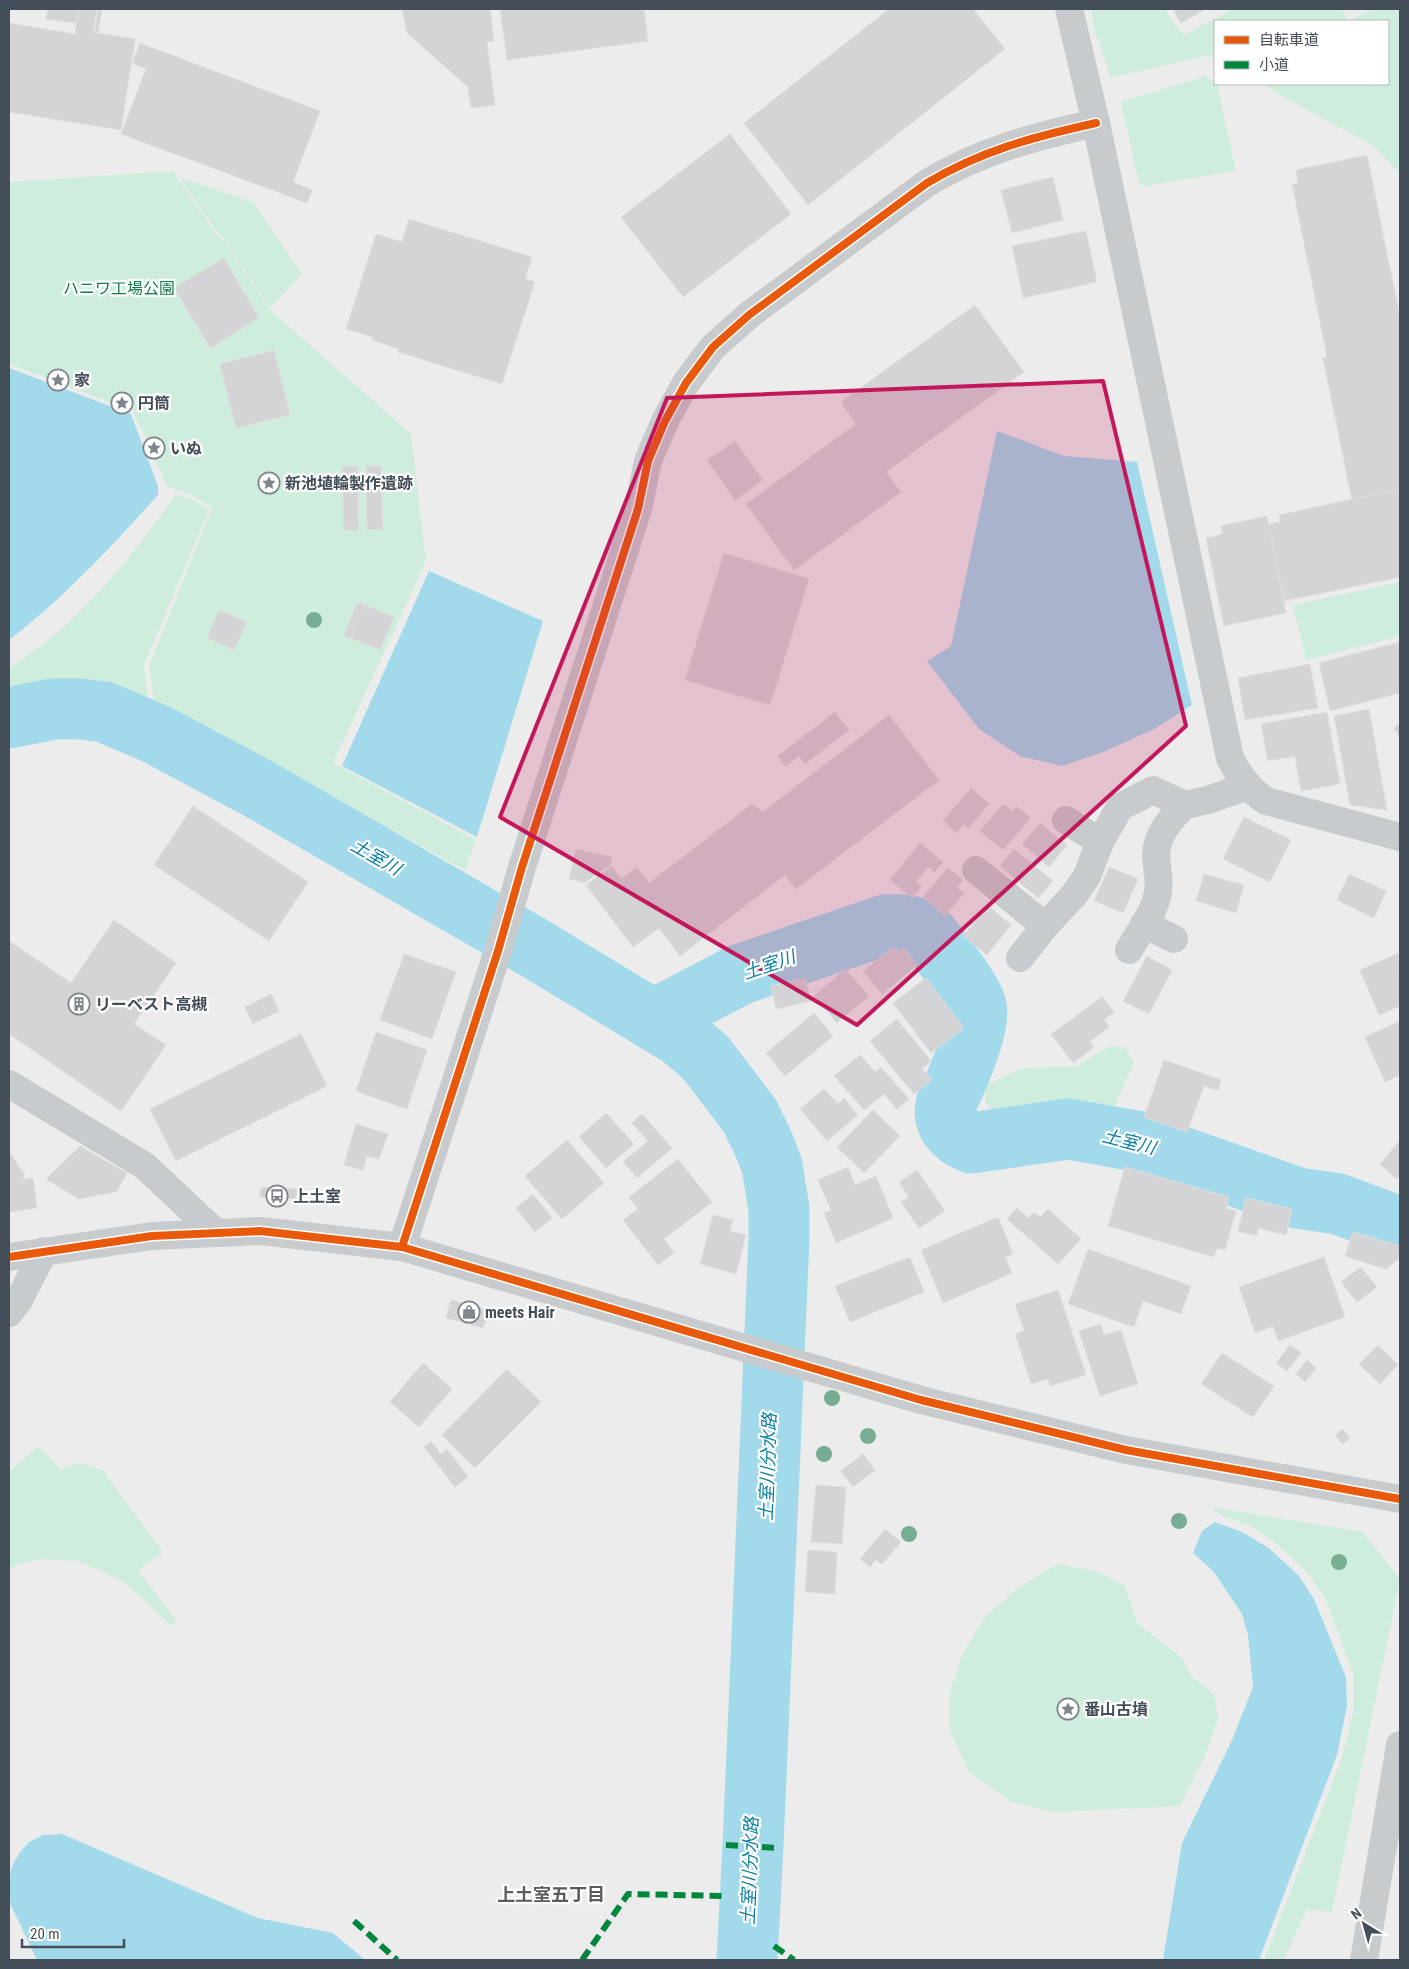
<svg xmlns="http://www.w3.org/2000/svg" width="1409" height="1969" viewBox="0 0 1409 1969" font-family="'Roboto Condensed','Noto Sans JP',sans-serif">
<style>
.green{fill:#cfeddc}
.water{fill:#a3daeb}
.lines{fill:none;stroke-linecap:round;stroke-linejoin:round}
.river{stroke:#a3daeb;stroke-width:61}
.building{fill:#d4d4d6;stroke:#dededf}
.minor{stroke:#c8cbcd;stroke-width:28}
.tertiary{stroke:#c8cbcd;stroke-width:28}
.quiet{stroke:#00873e;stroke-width:6;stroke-dasharray:12 6;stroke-linecap:butt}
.cycleway-casing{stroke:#fff;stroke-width:11}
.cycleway{stroke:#e8590c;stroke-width:8}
.tree{fill:#76ad93}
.marked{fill:#c2185b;fill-opacity:0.2;stroke:#c2185b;stroke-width:4;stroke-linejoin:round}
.labels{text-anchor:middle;stroke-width:4.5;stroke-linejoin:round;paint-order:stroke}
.park-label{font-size:16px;fill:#15794b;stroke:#fff}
.poi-label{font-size:16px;font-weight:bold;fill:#444e58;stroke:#fff;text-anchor:start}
.water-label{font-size:18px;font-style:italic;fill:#0b7ea4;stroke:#fff}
.neighbourhood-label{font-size:18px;font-weight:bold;fill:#585b60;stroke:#fff}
</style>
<rect width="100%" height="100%" fill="#edecec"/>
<g class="green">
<path d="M1091,9H1165L1174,24L1184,35L1233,9H1341L1349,21H1215V59L1207,55L1111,78L1095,32Z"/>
<path d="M1373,9H1400V174L1375,147L1260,84H1388V21H1349Z"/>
<path d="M1206,76L1217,84L1236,171L1145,186L1139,184L1121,102Z"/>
<path d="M173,171L215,233L224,241L269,309L411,434L426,561L333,763L476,840L465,870L154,701L149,666L212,508L196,497L167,486L133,411L9,364V182Z"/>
<path d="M179,177L253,202L302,274L270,308L224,239L216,231Z"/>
<path d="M175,495L194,500L209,510L144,665L148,699C99,679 59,684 9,697V668C76,627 131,559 175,495Z"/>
<path d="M1400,582V636L1306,660L1293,605Z"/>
<path d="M1110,1046L1126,1048L1134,1063L1112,1112L1056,1109L998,1116L986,1102L984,1087L1019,1069L1046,1067H1075Z"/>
<path d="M39,1446L61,1470L79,1462L103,1471L163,1552L138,1570L177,1622L170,1625L124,1582L79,1561L40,1559L9,1568V1472Z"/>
<path d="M1211,1507L1363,1532L1400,1579L1332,1912L1307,1909L1284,1960H1264L1342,1758L1354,1710V1676L1325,1598L1306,1571L1277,1544L1251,1526L1220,1515Z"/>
<path d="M1058,1564L1096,1571L1125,1586L1138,1624L1182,1658L1191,1676L1214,1694L1218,1719L1203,1760L1180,1806L1055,1812L1012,1802L969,1772L950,1731V1692L963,1653L985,1617L1019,1587Z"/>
</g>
<g class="water">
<path d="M9,368L131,414L158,486V495C111,547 64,598 9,640Z"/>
<path d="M997,431L1064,456L1137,462L1192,705L1156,728L1106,751L1062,766L1020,756L979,729L927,661L951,646Z"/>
<path d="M429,571L543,621L477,837L342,766Z"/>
<path d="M1215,1522L1242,1532L1269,1548L1299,1576L1314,1599L1346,1677L1347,1706L1337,1755L1259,1960H1163L1182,1843L1232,1740L1253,1687L1248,1635L1242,1614L1214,1572L1193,1553L1202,1531Z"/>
<path d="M62,1834L258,1918L333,1933L365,1960H37L9,1901V1876L13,1864L21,1851L29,1842L43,1835Z"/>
</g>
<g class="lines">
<g class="river">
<path d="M9,718L53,709H80L104,712L156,734L259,789L531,946L680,1036L705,1057L750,1116L764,1145L772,1166L779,1209V1239L753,1846L747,1960"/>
<path d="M653,1020L741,974L885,925C901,924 917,924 929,936C941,952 971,988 976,1006C982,1027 955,1083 946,1104C942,1124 954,1135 971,1143L1068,1129L1136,1141L1298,1198L1338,1204L1400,1227"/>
</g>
</g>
<g class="building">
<path d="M48,9H78L76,23L46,19Z"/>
<path d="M79,9H97L93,32L135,39L121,130L9,112V23L75,34Z"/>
<path d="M98,9H102L98,32H95Z"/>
<path d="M402,9H490L494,41L487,42L495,105L471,108L468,87L407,33Z"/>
<path d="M500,9H644L648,41L507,60Z"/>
<path d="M889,9H973L1005,49L808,205L744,123Z"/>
<path d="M1173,9H1206L1181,23Z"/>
<path d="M140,43L320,111L293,182L312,190L307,203L121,134L146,69L132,63Z"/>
<path d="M730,134L791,214L683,297L621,217Z"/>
<path d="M1367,155L1400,317V489L1352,500L1323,358L1327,357L1292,184L1298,183L1296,170Z"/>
<path d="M1053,177L1063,220L1012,233L1001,190Z"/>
<path d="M409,219L532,257L525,279L535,282L502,384L398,352L399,349L372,340L373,337L346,329L376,234L402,242Z"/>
<path d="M1086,231L1097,282L1023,298L1012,246Z"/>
<path d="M224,258L259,318L210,348L174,288Z"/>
<path d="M975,305L1024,372L886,472L901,492L794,570L746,504L856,424L841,402Z"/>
<path d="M274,350L290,415L236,428L220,364Z"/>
<path d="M735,441L763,480L735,500L707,460Z"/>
<path d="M358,466L359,530H344L342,467Z"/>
<path d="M366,466H381L383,529L367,530Z"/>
<path d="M1400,489V577L1284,601L1268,524L1280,522L1279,515Z"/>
<path d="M1267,516L1286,613L1224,626L1206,538L1223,534L1221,526Z"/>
<path d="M724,553L809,579L770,705L685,680Z"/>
<path d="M357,602L365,605L351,638L344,636Z"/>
<path d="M365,605L394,617L380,650L351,638Z"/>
<path d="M219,610L247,622L234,650L207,638Z"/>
<path d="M1400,642V693L1330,711L1319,663Z"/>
<path d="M1310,664L1318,708L1245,720L1238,678Z"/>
<path d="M1369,709L1387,810L1350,805L1334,716Z"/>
<path d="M835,712L849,730L805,764L799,756L786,767L778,756Z"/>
<path d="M1327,712L1340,784L1301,791L1295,756L1268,761L1261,724Z"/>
<path d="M889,715L939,780L796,889L785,875L680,956L659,928L633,947L586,885L612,866L621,879L637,867L649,883L752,804L763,812Z"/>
<path d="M1400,723V737L1394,728Z"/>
<path d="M971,788L989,804L968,829L963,824L957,833L943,821Z"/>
<path d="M1003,804L1012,811L1016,806L1031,818L1003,850L980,831Z"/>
<path d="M193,806L308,882L269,941L154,865Z"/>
<path d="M1244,817L1291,840L1270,882L1223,859Z"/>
<path d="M1040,823L1067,845L1049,867L1022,844Z"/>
<path d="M920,843L943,862L935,872L929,867L916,881L922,886L912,898L890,880Z"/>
<path d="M576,849L612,857L610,865L584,883L569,879Z"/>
<path d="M1014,849L1053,881L1038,898L1000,866Z"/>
<path d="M1109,867L1138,879L1123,913L1094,901Z"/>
<path d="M948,868L963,880L957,888L964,893L945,916L923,897Z"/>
<path d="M1204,874L1244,885L1236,913L1196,901Z"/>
<path d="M1349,874L1386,891L1374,918L1337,900Z"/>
<path d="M989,906L1011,925L987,955L963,936Z"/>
<path d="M114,920L176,963L134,1024L166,1045L121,1111L9,1034V941L71,983Z"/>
<path d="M893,947L898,953L904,948L917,965L882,994L863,971Z"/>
<path d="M1399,953L1400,1006L1379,1015L1360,970Z"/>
<path d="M404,954L456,972L432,1039L380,1020Z"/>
<path d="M1147,956L1172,970L1149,1014L1123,1001Z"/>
<path d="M845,969L869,996L837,1023L814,996Z"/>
<path d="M805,978L811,1001L776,1009L771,986Z"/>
<path d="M926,978L964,1028L931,1053L893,1003Z"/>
<path d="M271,994L279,1011L253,1024L245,1007Z"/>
<path d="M1102,997L1114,1012L1104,1020L1109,1027L1090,1042L1094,1047L1073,1063L1051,1034Z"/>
<path d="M814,1013L833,1036L785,1076L766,1053Z"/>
<path d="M897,1019L931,1061L922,1069L932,1080L914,1094L870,1041Z"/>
<path d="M1400,1021V1075L1385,1082L1365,1037Z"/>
<path d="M376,1032L427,1050L407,1109L356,1091Z"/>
<path d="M301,1034L327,1086L176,1161L150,1109Z"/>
<path d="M860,1055L875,1072L881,1067L909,1099L897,1109L884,1094L864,1110L834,1076Z"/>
<path d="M1164,1060L1221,1080L1218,1090L1204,1086L1187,1132L1144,1117Z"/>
<path d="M824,1089L838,1104L844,1098L858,1115L827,1141L800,1109Z"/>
<path d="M873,1110L900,1136L864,1173L837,1147Z"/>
<path d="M606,1113L634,1144L606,1168L579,1137Z"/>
<path d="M642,1114L672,1148L637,1178L623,1162L648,1141L632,1123Z"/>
<path d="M356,1124L388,1134L379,1159L367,1156L363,1170L344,1165Z"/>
<path d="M567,1140L604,1183L562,1219L525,1176Z"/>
<path d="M1400,1140V1175L1397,1179L1380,1164Z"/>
<path d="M80,1146L127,1173L116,1192L79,1199L46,1179Z"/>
<path d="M9,1151L25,1176L20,1180L33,1178L37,1208L9,1212Z"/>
<path d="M678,1159L712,1202L664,1239L674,1253L658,1265L623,1220L638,1209L629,1197Z"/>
<path d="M848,1167L855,1185L876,1176L893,1218L836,1243L824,1213L831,1210L818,1180Z"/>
<path d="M1125,1167L1229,1197L1226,1208L1236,1211L1225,1250L1217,1248L1214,1257L1108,1226Z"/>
<path d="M917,1170L945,1211L919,1228L901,1202L909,1197L899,1182Z"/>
<path d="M261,1187L297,1189L296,1199L260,1197Z"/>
<path d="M533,1194L552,1218L535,1232L516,1208Z"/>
<path d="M1246,1198L1292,1209L1286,1235L1258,1228L1257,1236L1238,1231Z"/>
<path d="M1017,1208L1028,1218L1034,1212L1040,1217L1048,1209L1081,1239L1058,1264L1007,1219Z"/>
<path d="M713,1215L733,1220L730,1231L746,1235L736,1274L700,1264Z"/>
<path d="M998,1217L1013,1254L1005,1257L1012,1273L943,1303L921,1250Z"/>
<path d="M1353,1232L1400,1246V1258L1386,1269L1345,1256Z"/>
<path d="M1088,1249L1191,1286L1181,1314L1143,1301L1134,1327L1068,1304Z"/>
<path d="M910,1257L924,1292L850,1322L835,1286Z"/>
<path d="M1324,1257L1345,1317L1278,1341L1273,1326L1255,1333L1239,1287Z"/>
<path d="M1361,1267L1377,1287L1357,1302L1341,1282Z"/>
<path d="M1058,1290L1086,1375L1050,1386L1048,1379L1031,1384L1015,1334L1024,1331L1015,1304Z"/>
<path d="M451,1300L489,1310L483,1328L446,1318Z"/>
<path d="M1101,1324L1104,1335L1121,1330L1138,1384L1100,1396L1079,1331Z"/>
<path d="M1290,1345L1301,1353L1287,1371L1276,1363Z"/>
<path d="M1378,1345L1398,1365L1380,1384L1359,1364Z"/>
<path d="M1222,1353L1274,1386L1253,1417L1201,1384Z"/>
<path d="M1307,1360L1316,1368L1305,1382L1296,1374Z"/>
<path d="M423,1363L452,1389L419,1427L390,1402Z"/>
<path d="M507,1369L541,1402L475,1468L442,1435Z"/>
<path d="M1342,1429L1350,1438L1342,1444L1335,1435Z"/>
<path d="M431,1441L441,1454L447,1449L468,1477L455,1487L424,1447Z"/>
<path d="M863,1454L875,1470L853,1487L841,1471Z"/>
<path d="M816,1485L846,1487L842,1544L811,1542Z"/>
<path d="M885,1529L901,1542L882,1564L876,1560L870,1567L860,1559Z"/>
<path d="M808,1550L837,1552L835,1594L805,1592Z"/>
</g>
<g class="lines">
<g class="minor">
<path d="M1066,820L1100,842"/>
<path d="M976,870L1045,926"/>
<path d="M1144,924L1174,939"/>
<path d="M1129,950C1139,932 1155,912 1158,892C1160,880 1157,869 1156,857C1156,835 1170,819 1185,805"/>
<path d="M1020,958L1045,926L1074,895L1087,876L1100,842L1120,807L1153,790L1185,805L1208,800L1248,786"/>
<path d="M9,1084L145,1166L216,1233"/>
<path d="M402,1247L498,951L522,867L638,509L648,461L665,421L686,383L713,347L749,315L927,183C983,150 1033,137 1096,123L1230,758C1239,776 1249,790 1266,801L1400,837"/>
<path d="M9,1313L19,1300L44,1251"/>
<path d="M1364,1960L1400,1745"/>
</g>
<g class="tertiary">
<path d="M1069,9L1096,123"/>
<path d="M9,1257L152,1236L260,1231L402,1247L921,1400L1126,1450L1400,1499"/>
</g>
<g class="quiet">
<path d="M726,1845L779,1848"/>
<path d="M354,1921L397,1960"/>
<path d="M774,1946L794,1960"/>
<path d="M582,1960L628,1894L723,1896"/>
</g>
<g class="cycleway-casing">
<g id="cycleway">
<path d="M402,1247L498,951L522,867L638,509L648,461L665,421L686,383L713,347L749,315L927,183C983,150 1033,137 1096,123"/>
<path d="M9,1257L152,1236L260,1231L402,1247L921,1400L1126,1450L1400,1499"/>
</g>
</g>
<use href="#cycleway" class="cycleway"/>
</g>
<g class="tree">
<circle cx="314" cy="620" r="8"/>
<circle cx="832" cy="1398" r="8"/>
<circle cx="868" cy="1436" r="8"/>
<circle cx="824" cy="1454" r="8"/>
<circle cx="1179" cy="1521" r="8"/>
<circle cx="909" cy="1534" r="8"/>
<circle cx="1339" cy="1562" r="8"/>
</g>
<path class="marked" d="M1103,381L1186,726L857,1025L500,817L667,398Z"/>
<defs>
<g id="sight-ring" transform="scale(1.125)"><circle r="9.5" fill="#fff" stroke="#7f858c" stroke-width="1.5"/><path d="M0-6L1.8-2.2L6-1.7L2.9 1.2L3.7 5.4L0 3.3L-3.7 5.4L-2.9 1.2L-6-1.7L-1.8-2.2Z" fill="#7f858c"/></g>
<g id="building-ring" transform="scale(1.125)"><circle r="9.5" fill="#fff" stroke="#7f858c" stroke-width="1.5"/><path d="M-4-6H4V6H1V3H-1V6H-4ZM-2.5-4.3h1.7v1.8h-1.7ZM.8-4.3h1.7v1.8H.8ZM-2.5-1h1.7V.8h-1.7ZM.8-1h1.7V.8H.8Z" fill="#7f858c"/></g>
<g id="bus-ring" transform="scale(1.125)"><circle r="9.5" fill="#fff" stroke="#7f858c" stroke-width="1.5"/><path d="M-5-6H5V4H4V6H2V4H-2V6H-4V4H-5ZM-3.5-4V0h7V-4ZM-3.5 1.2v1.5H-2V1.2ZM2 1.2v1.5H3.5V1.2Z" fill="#7f858c"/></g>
<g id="shop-ring" transform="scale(1.125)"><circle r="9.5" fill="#fff" stroke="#7f858c" stroke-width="1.5"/><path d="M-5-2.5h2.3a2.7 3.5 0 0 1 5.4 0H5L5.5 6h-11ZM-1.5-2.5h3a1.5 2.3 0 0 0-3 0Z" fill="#7f858c"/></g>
</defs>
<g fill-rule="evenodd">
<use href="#sight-ring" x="58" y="380"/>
<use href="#sight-ring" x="122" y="403"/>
<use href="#sight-ring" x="154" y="448"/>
<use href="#sight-ring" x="269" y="483"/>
<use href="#building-ring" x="79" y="1004"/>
<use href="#bus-ring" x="277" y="1196"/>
<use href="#shop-ring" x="469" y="1312"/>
<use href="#sight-ring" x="1068" y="1709"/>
</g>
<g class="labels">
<g class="park-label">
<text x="119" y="294">ハニワ工場公園</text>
</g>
<g class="poi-label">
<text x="74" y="386">家</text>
<text x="138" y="409">円筒</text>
<text x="170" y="454">いぬ</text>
<text x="285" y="489">新池埴輪製作遺跡</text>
<text x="95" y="1010">リーベスト高槻</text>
<text x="293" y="1202">上土室</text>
<text x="485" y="1318">meets Hair</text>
<text x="1084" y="1715">番山古墳</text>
</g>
<g class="water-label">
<text transform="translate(376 857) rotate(30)" y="6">土室川</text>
<text transform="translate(769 965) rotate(-19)" y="6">土室川</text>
<text transform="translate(1129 1142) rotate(14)" y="6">土室川</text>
<text transform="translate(768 1467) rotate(-88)" y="6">土室川分水路</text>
<text transform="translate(750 1871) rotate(-88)" y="6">土室川分水路</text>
</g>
<g class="neighbourhood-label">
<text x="551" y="1901">上土室五丁目</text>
</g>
</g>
<rect width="1409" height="1969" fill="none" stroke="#444e58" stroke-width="20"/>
<rect x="1214" y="20" width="175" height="65" fill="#ffffff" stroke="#b4b8bc"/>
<rect x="1224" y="36" width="25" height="8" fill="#e8590c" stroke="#b4b8bc"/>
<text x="1259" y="45" font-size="15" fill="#444e58">自転車道</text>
<rect x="1224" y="61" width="25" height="8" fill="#00873e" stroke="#b4b8bc"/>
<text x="1259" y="70" font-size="15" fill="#444e58">小道</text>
<g transform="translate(1364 1924) rotate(323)" stroke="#ffffff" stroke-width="4" paint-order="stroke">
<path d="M0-4L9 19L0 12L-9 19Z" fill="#444e58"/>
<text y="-8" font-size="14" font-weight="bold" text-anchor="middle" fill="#444e58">N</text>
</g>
<path d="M22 1939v8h102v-8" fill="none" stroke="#444e58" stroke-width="2.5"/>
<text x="30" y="1939" font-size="15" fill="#444e58" stroke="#ffffff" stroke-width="4" paint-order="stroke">20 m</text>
</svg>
